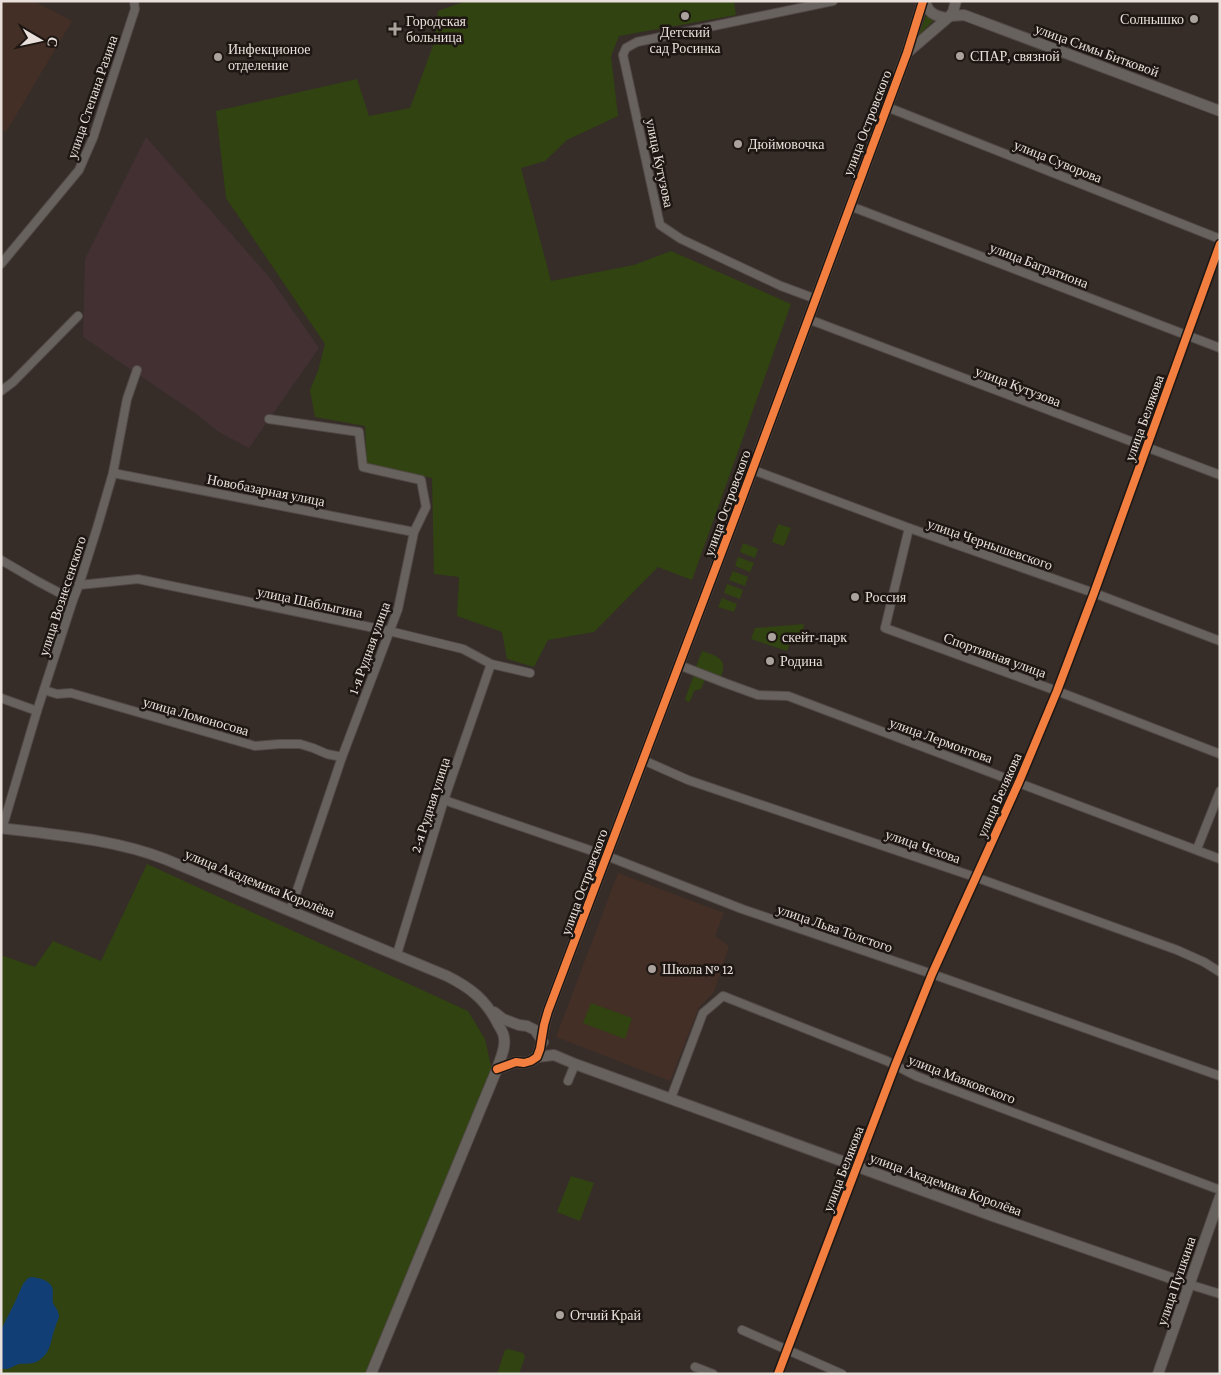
<svg xmlns="http://www.w3.org/2000/svg" width="1221" height="1375" viewBox="0 0 1221 1375" font-family="'Crimson Pro',serif">
<style>
.commercial{fill:#433033}
.built{fill:#432f26}
.green{fill:#304310}
.water{fill:#123e76}
.lines{fill:none;stroke-linecap:round;stroke-linejoin:round}
.minor-casing{stroke:#524a47;stroke-width:10}
.tertiary-casing{stroke:#524a47;stroke-width:12}
.minor{stroke:#68625f;stroke-width:8}
.tertiary{stroke:#68625f;stroke-width:10}
.cycleway-casing{stroke:#1d1612;stroke-width:11}
.cycleway{stroke:#f27e40;stroke-width:8}
.poi-dot{fill:#aba19d;stroke:#1d1612;stroke-width:2}
.labels{text-anchor:middle;stroke-width:5;stroke-linejoin:round;paint-order:stroke}
.poi-label{font-size:14px;fill:#eae0db;stroke:#1d1612;text-anchor:start}
.street-label{font-size:14px;fill:#eae0db;stroke:#1d1612}
</style>
<rect width="100%" height="100%" fill="#362d29"/>
<path class="commercial" d="M146,137L270,278L319,348L249,448L219,432L195,413L83,337L85,259Z"/>
<g class="built">
<path d="M1,1H34L72,21L6,132L1,129Z"/>
<path d="M618,873L724,913L715,936L729,946L714,992L699,1007L670,1081L556,1037Z"/>
</g>
<g class="green">
<path d="M466,1H734L736,15L619,36L611,56L618,116L567,140L545,161L521,168L551,281L634,265L671,251L791,304L692,580L658,567L594,632L548,640L534,667L507,659L502,632L457,616L459,577L434,574L432,478L367,463L365,426L315,417L310,390L318,371L325,344L226,198L216,111L357,79L369,116L410,108L434,43L438,11Z"/>
<path d="M926,16H929L932,18L933,21L918,36Z"/>
<path d="M778,524L791,528L784,546L772,542Z"/>
<path d="M743,543L758,549L755,558L740,552Z"/>
<path d="M738,557L754,563L750,572L735,566Z"/>
<path d="M733,571L748,577L745,586L729,580Z"/>
<path d="M727,584L743,590L740,599L724,593Z"/>
<path d="M722,598L737,604L734,612L718,607Z"/>
<path d="M804,624L802,634H793L787,651L751,639L755,628Z"/>
<path d="M702,651C719,657 729,659 720,679L695,669Z"/>
<path d="M694,675L705,679L701,689L694,691L690,701L688,702L685,699Z"/>
<path d="M147,864L468,1011L485,1039L491,1066L496,1071L368,1374H1V955L35,967L53,941L101,961Z"/>
<path d="M591,1003L632,1018L625,1039L583,1023Z"/>
<path d="M571,1176L594,1183L580,1221L557,1212Z"/>
<path d="M508,1349L523,1353L525,1357L519,1374H497L505,1350Z"/>
</g>
<path class="water" d="M32,1277C39,1278 49,1280 52,1287C54,1292 52,1298 53,1303C55,1307 59,1311 59,1317C58,1320 56,1324 55,1328C50,1341 52,1352 38,1361C32,1365 25,1363 19,1364C12,1366 9,1371 1,1368V1330L15,1302L23,1284L28,1278Z"/>
<g class="lines">
<g class="minor-casing">
<g id="minor">
<path d="M887,107L1220,239"/>
<path d="M850,206L1220,348"/>
<path d="M1,264L79,170L93,138L135,9L134,1"/>
<path d="M816,299L781,286L681,239L660,225L623,55L626,48L637,42L833,1"/>
<path d="M808,319L1220,475"/>
<path d="M1,391L13,382L78,316"/>
<path d="M269,419L359,432L363,467L421,480L426,507L414,532L398,609L342,757L290,911"/>
<path d="M753,470L909,528L1094,593L1220,641"/>
<path d="M113,473L414,532"/>
<path d="M909,528L885,628L1057,691L1220,754"/>
<path d="M1,560L37,581L73,600"/>
<path d="M79,585L138,579L389,631L463,649L491,664L530,673"/>
<path d="M679,665L725,683L758,695L788,696L1220,859"/>
<path d="M44,690L57,694L71,693L255,746L279,744H300L313,748L327,754L342,757"/>
<path d="M1,698L37,711"/>
<path d="M643,760L688,780L975,877L1177,950L1204,962L1220,972"/>
<path d="M444,800L607,856L742,909L932,974L1220,1076"/>
<path d="M2,829L37,711L73,600L79,585L97,528L113,473L127,399L137,370"/>
<path d="M1197,849L1220,791"/>
<path d="M397,954L444,800L491,664"/>
<path d="M568,1081L575,1064"/>
<path d="M671,1098L703,1013L723,996L887,1061L916,1076L1220,1190"/>
<path d="M1188,1284L1220,1294"/>
<path d="M742,1330L842,1374"/>
<path d="M695,1367L713,1374"/>
<path d="M778,1374L895,1066L932,974L1019,782L1057,691L1094,593L1220,244"/>
</g>
</g>
<g class="tertiary-casing">
<g id="tertiary">
<path d="M925,1C928,13 935,16 946,18"/>
<path d="M950,16L964,15L1220,111"/>
<path d="M908,52L950,16L953,12L956,1"/>
<path d="M1,828C56,835 113,839 165,859L447,976C471,988 486,1000 498,1024C500,1028 504,1033 504,1038C506,1048 500,1059 497,1069L371,1374"/>
<path d="M494,1012L503,1019L519,1025L527,1026L535,1030L543,1042"/>
<path d="M537,1057L554,1055L575,1064L993,1216L1188,1284"/>
<path d="M497,1069L516,1062L524,1063L531,1061L537,1057L540,1049L544,1025L548,1011L736,514L907,53L923,1"/>
<path d="M1158,1374L1220,1197"/>
</g>
</g>
<use href="#minor" class="minor"/>
<use href="#tertiary" class="tertiary"/>
<g class="cycleway-casing">
<g id="cycleway">
<path d="M497,1069L516,1062L524,1063L531,1061L537,1057L540,1049L544,1025L548,1011L736,514L907,53L923,1"/>
<path d="M778,1374L895,1066L932,974L1019,782L1057,691L1094,593L1220,244"/>
</g>
</g>
<use href="#cycleway" class="cycleway"/>
</g>
<g class="poi-dot">
<circle cx="685" cy="16" r="5"/>
<circle cx="1194" cy="19" r="5"/>
<path d="M392.5 21.5h5v5h5v5h-5v5h-5v-5h-5v-5h5z"/>
<circle cx="960" cy="56" r="5"/>
<circle cx="218" cy="57" r="5"/>
<circle cx="738" cy="144" r="5"/>
<circle cx="855" cy="597" r="5"/>
<circle cx="772" cy="637" r="5"/>
<circle cx="770" cy="661" r="5"/>
<circle cx="652" cy="969" r="5"/>
<circle cx="560" cy="1315" r="5"/>
</g>
<g class="labels">
<g class="poi-label">
<text x="1184" y="24" text-anchor="end">Солнышко</text>
<text x="406" y="26">Городская<tspan x="406" dy="16">больница</tspan></text>
<text x="685" y="37" text-anchor="middle">Детский<tspan x="685" dy="16">сад Росинка</tspan></text>
<text x="228" y="54">Инфекционое<tspan x="228" dy="16">отделение</tspan></text>
<text x="970" y="61">СПАР, связной</text>
<text x="748" y="149">Дюймовочка</text>
<text x="865" y="602">Россия</text>
<text x="782" y="642">скейт-парк</text>
<text x="780" y="666">Родина</text>
<text x="662" y="974">Школа № 12</text>
<text x="570" y="1320">Отчий Край</text>
</g>
<g class="street-label">
<text transform="translate(1097 50) rotate(20)" y="5">улица Симы Битковой</text>
<text transform="translate(92 97) rotate(-71)" y="5">улица Степана Разина</text>
<text transform="translate(867 123) rotate(-69)" y="5">улица Островского</text>
<text transform="translate(1058 161) rotate(22)" y="5">улица Суворова</text>
<text transform="translate(660 163) rotate(78)" y="5">улица Кутузова</text>
<text transform="translate(1039 265) rotate(21)" y="5">улица Багратиона</text>
<text transform="translate(1018 386) rotate(21)" y="5">улица Кутузова</text>
<text transform="translate(1144 418) rotate(-70)" y="5">улица Белякова</text>
<text transform="translate(266 490) rotate(11)" y="5">Новобазарная улица</text>
<text transform="translate(727 503) rotate(-70)" y="5">улица Островского</text>
<text transform="translate(990 544) rotate(19)" y="5">улица Чернышевского</text>
<text transform="translate(62 596) rotate(-72)" y="5">улица Вознесенского</text>
<text transform="translate(310 602) rotate(12)" y="5">улица Шаблыгина</text>
<text transform="translate(369 648) rotate(-70)" y="5">1-я Рудная улица</text>
<text transform="translate(995 655) rotate(20)" y="5">Спортивная улица</text>
<text transform="translate(196 716) rotate(16)" y="5">улица Ломоносова</text>
<text transform="translate(941 740) rotate(20)" y="5">улица Лермонтова</text>
<text transform="translate(999 795) rotate(-66)" y="5">улица Белякова</text>
<text transform="translate(430 805) rotate(-72)" y="5">2-я Рудная улица</text>
<text transform="translate(923 846) rotate(19)" y="5">улица Чехова</text>
<text transform="translate(584 882) rotate(-70)" y="5">улица Островского</text>
<text transform="translate(260 883) rotate(22)" y="5">улица Академика Королёва</text>
<text transform="translate(835 928) rotate(19)" y="5">улица Льва Толстого</text>
<text transform="translate(962 1079) rotate(21)" y="5">улица Маяковского</text>
<text transform="translate(843 1169) rotate(-69)" y="5">улица Белякова</text>
<text transform="translate(946 1184) rotate(20)" y="5">улица Академика Королёва</text>
<text transform="translate(1176 1281) rotate(-71)" y="5">улица Пушкина</text>
</g>
</g>
<rect width="1221" height="1375" fill="none" stroke="#eae0db" stroke-width="5"/>
<g transform="translate(40 40) rotate(99)" stroke="#1d1612" stroke-width="4" paint-order="stroke">
<path d="M0-4L9 19L0 12L-9 19Z" fill="#eae0db"/>
<text y="-8" font-size="14" font-weight="bold" text-anchor="middle" fill="#eae0db">С</text>
</g>
</svg>
